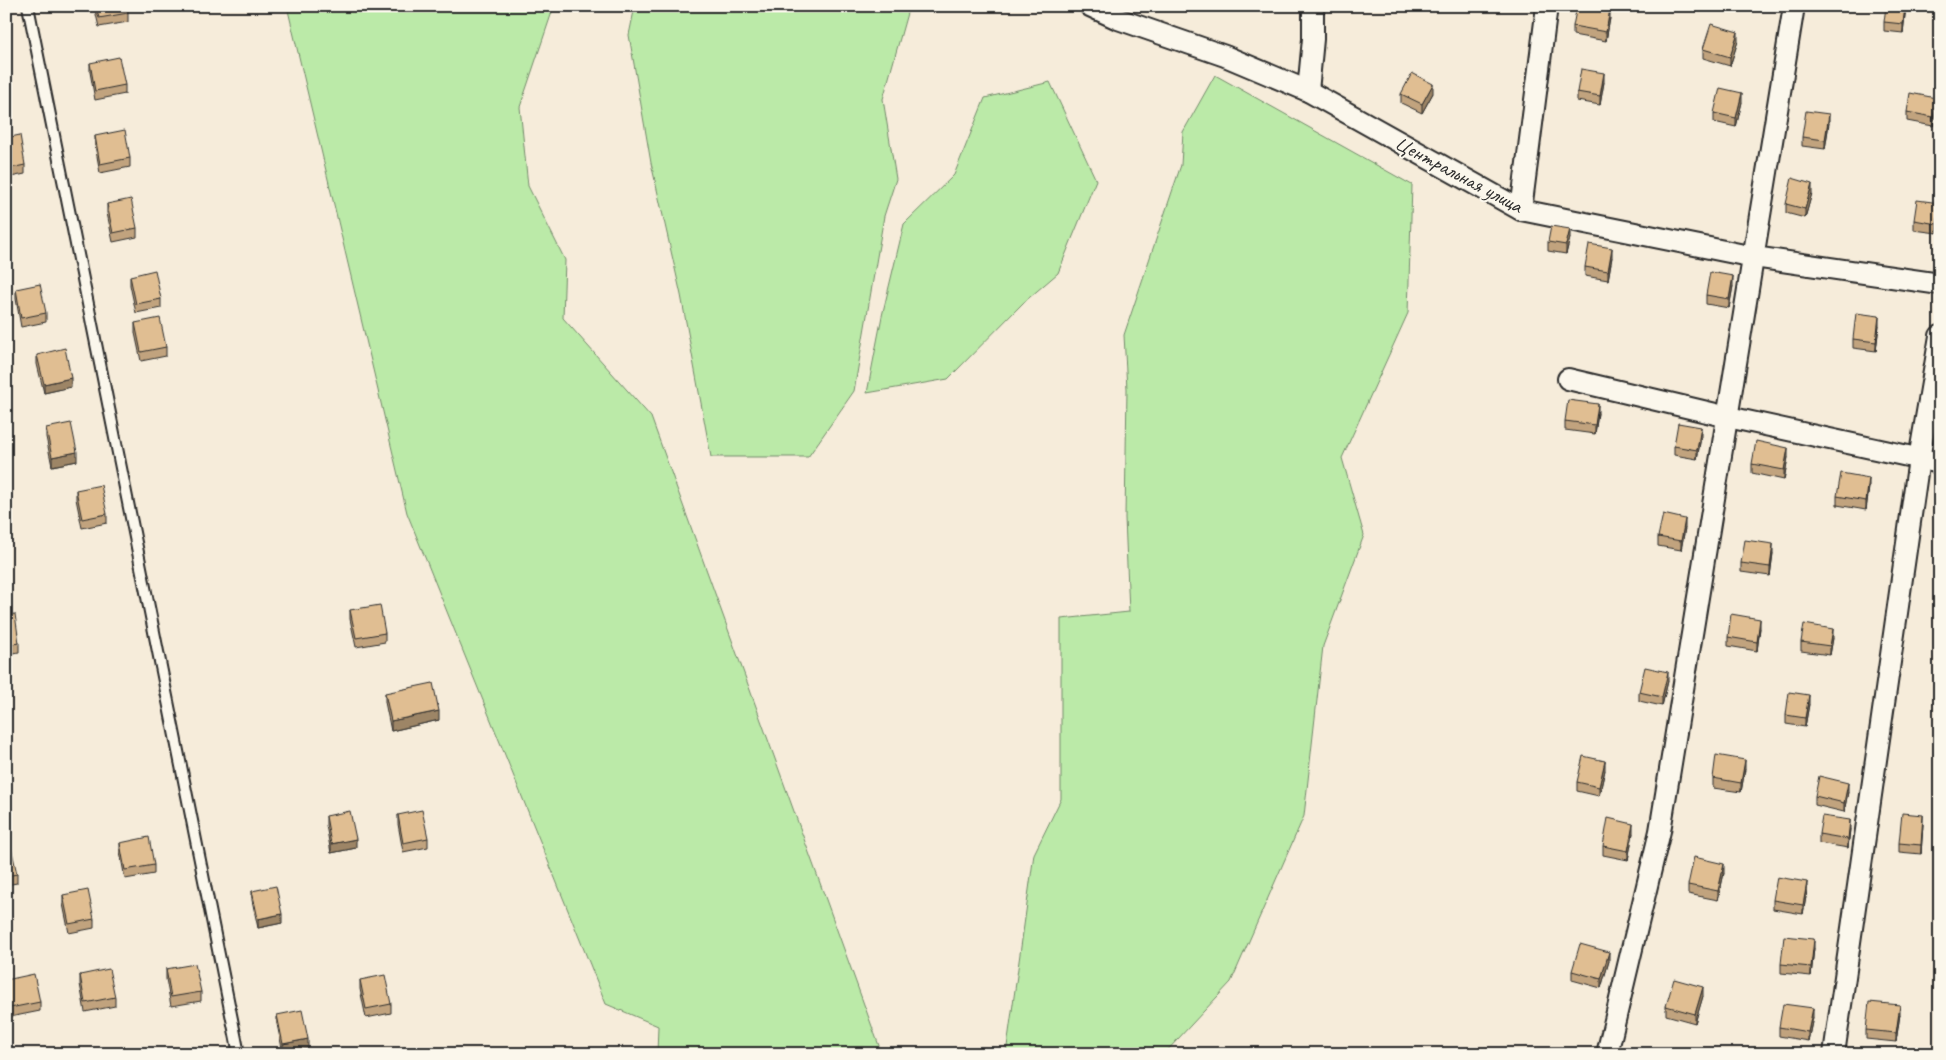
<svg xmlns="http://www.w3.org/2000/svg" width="1946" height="1060" viewBox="0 0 1946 1060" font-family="Caveat,sans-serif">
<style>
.green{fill:#bbeaa8;stroke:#738a6a}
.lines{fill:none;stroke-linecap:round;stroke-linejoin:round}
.service-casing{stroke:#2b2b2b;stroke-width:14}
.minor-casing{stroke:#2b2b2b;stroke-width:24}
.service{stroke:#fbf7ec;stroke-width:10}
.minor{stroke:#fbf7ec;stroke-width:20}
.wall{fill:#c1a37e;stroke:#2b2b2b}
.shaded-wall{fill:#9d8566;stroke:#2b2b2b}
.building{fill:#e0be92;stroke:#2b2b2b}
.labels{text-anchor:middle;stroke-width:4;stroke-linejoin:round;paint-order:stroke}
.street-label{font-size:21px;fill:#2b2b2b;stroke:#fbf7ec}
</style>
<rect width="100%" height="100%" fill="#f6ecda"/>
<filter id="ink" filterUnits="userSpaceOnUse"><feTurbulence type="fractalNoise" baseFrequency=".02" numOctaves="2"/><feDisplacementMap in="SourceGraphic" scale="10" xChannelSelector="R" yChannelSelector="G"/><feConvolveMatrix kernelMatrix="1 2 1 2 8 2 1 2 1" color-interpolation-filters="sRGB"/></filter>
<g filter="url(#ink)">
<g class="green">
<path d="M287,6H554L520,107L528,186L565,260L563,318L651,417L882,1054H657L658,1026L606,1004L407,513Z"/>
<path d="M635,6H909L883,99L896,179L884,216L854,391L808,457H711L681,295L651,163L629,35Z"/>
<path d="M1215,75L1412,185L1408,313L1342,458L1364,535L1323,646L1304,816L1231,982L1164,1054H1006L1034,854L1061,799V619L1129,612L1125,518L1127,389L1124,335L1181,165L1183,132Z"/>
<path d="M1050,82L1096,180L1058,273L1023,303L948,379L867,393L882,316L904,224L954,175L985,98Z"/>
</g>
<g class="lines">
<g class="service-casing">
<path id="service" d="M28,6L239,1054"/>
</g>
<g class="minor-casing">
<g id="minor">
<path d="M1090,6L1118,19L1225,56L1308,91L1521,210L1754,257L1940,284"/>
<path d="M1308,91L1313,39V6"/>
<path d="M1521,210L1547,6"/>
<path d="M1568,379L1728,417L1940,463"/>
<path d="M1607,1054L1660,831L1794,6"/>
<path d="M1834,1054L1919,459L1940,336"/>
</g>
</g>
<use href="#service" class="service"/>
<use href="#minor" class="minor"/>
</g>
<g class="wall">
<path d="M94,6H127L128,13V22L99,27Z"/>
<path d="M1383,6H1396V9Z"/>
<path d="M1906,6L1903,33L1884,31V22Z"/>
<path d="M1610,18L1606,41L1573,35V26Z"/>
<path d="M1738,41L1730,66L1703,58V49Z"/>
<path d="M90,63L125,85V94L95,100L90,72Z"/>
<path d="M6,79L10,99V108L6,109Z"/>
<path d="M1604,82L1600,105L1577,101V92Z"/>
<path d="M1433,93L1422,113L1401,103V94Z"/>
<path d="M1742,102L1736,127L1714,122V113Z"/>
<path d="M1936,107L1933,126L1907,121V112Z"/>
<path d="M1829,123L1825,149L1802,146V137Z"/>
<path d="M95,136L130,158V167L100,173L95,145Z"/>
<path d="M6,138L25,165V174L6,178Z"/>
<path d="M1812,193L1805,218L1786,213V204Z"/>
<path d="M1940,203L1937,233L1914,230V220Z"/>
<path d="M107,204L137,228V237L113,242L107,213Z"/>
<path d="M1570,238L1566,254L1548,251V242Z"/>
<path d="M1612,257L1608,280L1585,276V267Z"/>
<path d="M130,276L161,299V308L136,313L130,285Z"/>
<path d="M1733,286L1729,308L1706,304V295Z"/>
<path d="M16,289L46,313V322L21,327L16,299Z"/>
<path d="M135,323L166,347V356L141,361L135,333Z"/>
<path d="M1879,325L1876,351L1853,348V339Z"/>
<path d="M37,355L71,387L44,393L37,364Z"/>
<path d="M1598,413L1595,434L1565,430V421Z"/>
<path d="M46,428L77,461L52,466L46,437Z"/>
<path d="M1701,437L1697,459L1674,455V446Z"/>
<path d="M1788,457L1784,480L1752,473V464Z"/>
<path d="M1869,487L1866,510L1837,505V496Z"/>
<path d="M76,490L107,514V523L82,528L76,499Z"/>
<path d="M1685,528L1681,550L1658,546V537Z"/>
<path d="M1773,553L1770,576L1741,572V563Z"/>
<path d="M350,610L385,633V642L356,647L350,619Z"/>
<path d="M6,615L19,643V652L6,654Z"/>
<path d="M1760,628L1757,651L1728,646V637Z"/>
<path d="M1833,638L1830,655L1801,651V642Z"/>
<path d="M1668,681L1662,706L1639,701V692Z"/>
<path d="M385,693L439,720L391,731L385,702Z"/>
<path d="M1809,704L1805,727L1786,724V715Z"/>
<path d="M1745,769L1741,792L1713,788V778Z"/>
<path d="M1605,770L1599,796L1577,791V782Z"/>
<path d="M1848,792L1844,812L1815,805V796Z"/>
<path d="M398,815L428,838V847L403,852L398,824Z"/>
<path d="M326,816L356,848L331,853L326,825Z"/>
<path d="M1923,824L1921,854L1899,852V843Z"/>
<path d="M1850,829L1848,848L1819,843V834Z"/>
<path d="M1633,833L1628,860L1603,855V846Z"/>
<path d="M120,843L154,865V874L125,879L120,852Z"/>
<path d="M6,848L17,874V883L6,885Z"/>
<path d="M1724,873L1718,900L1688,894V885Z"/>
<path d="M252,891L282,923L258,928L252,900Z"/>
<path d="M1807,891L1803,914L1773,909V900Z"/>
<path d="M63,895L94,919V928L69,933L63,904Z"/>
<path d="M1814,948L1811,976L1781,973V964Z"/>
<path d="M1609,961L1601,988L1572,980V971Z"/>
<path d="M166,969L201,992V1001L171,1006L166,979Z"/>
<path d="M80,975L115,997V1006L85,1012L80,984Z"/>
<path d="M6,980L40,1002V1011L10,1017L6,999Z"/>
<path d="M360,980L391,1004V1013L366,1018L360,989Z"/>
<path d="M1703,996L1695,1023L1666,1015V1006Z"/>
<path d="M1900,1014L1896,1042L1866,1039V1030Z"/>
<path d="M277,1015L308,1048L283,1053L277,1024Z"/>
<path d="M1813,1017L1808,1041L1779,1036V1027Z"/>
</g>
<g class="shaded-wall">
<path d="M1905,6H1906L1903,33V24Z"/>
<path d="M1610,9V18L1606,41V32Z"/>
<path d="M1738,32V41L1730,66V57Z"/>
<path d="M1604,73V82L1600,105V96Z"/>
<path d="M1433,84V93L1422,113V104Z"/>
<path d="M1742,93V102L1736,127V118Z"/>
<path d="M1936,98V107L1933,126V117Z"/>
<path d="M1829,114V123L1825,149V140Z"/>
<path d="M1812,184V193L1805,218V209Z"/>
<path d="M1940,207V216L1937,233V224Z"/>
<path d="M1570,229V238L1566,254V245Z"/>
<path d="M1612,248V257L1608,280V271Z"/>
<path d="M1733,276V286L1729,308V299Z"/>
<path d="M1879,316V325L1876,351V342Z"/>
<path d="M71,378V387L44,393V384Z"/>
<path d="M1598,404V413L1595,434V425Z"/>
<path d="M1701,427V437L1697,459V450Z"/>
<path d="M1788,448V457L1784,480V470Z"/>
<path d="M77,452V461L52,466V457Z"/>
<path d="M1869,478V487L1866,510V501Z"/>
<path d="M1685,519V528L1681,550V541Z"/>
<path d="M1773,544V553L1770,576V567Z"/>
<path d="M1760,619V628L1757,651V642Z"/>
<path d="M1833,629V638L1830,655V646Z"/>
<path d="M1668,672V681L1662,706V697Z"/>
<path d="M1809,695V704L1805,727V718Z"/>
<path d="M439,711V720L391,731V721Z"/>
<path d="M1745,760V769L1741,792V783Z"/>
<path d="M1605,761V770L1599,796V787Z"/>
<path d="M1848,783V792L1844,812V803Z"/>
<path d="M1923,815V824L1921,854V845Z"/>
<path d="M1850,820V829L1848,848V839Z"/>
<path d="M1633,824V833L1628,860V851Z"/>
<path d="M356,839V848L331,853V844Z"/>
<path d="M1724,864V873L1718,900V891Z"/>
<path d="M1807,882V891L1803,914V905Z"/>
<path d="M282,914V923L258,928V919Z"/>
<path d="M1814,939V948L1811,976V967Z"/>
<path d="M1609,952V961L1601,988V979Z"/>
<path d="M1703,987V996L1695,1023V1014Z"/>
<path d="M1900,1005V1014L1896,1042V1033Z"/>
<path d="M1813,1008V1017L1808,1041V1032Z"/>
<path d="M308,1039V1048L283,1053V1044Z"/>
</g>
<g class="building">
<path d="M96,6H127L128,13L99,18Z"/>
<path d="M1577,6H1594L1610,9L1606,32L1573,26Z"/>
<path d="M1886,6H1905L1903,24L1884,22Z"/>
<path d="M1711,24L1738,32L1730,57L1703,49Z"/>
<path d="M119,57L125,85L95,91L90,63Z"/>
<path d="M1581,69L1604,73L1600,96L1577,92Z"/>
<path d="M1412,73L1433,84L1422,104L1401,94Z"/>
<path d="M6,79L10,99L6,100Z"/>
<path d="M1720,88L1742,93L1736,118L1714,113Z"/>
<path d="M1910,93L1936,98L1933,117L1907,112Z"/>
<path d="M1806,111L1829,114L1825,140L1802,137Z"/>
<path d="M125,130L130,158L100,164L95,136Z"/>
<path d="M20,135L25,165L6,169V138Z"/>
<path d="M1792,178L1812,184L1805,209L1786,204Z"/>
<path d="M131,199L137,228L113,233L107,204Z"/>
<path d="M1917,200L1940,203L1937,224L1914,220Z"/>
<path d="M1551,226L1570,229L1566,245L1548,242Z"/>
<path d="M1589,244L1612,248L1608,271L1585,267Z"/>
<path d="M155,270L161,299L136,304L130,276Z"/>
<path d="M1710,272L1733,276L1729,299L1706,295Z"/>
<path d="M40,284L46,313L21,318L16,289Z"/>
<path d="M1856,313L1879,316L1876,342L1853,339Z"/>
<path d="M160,318L166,347L141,352L135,323Z"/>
<path d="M65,348L71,378L44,384L37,355Z"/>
<path d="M1568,400L1598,404L1595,425L1565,421Z"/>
<path d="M71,423L77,452L52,457L46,428Z"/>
<path d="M1678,423L1701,427L1697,450L1674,446Z"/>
<path d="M1756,441L1788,448L1784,470L1752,464Z"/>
<path d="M1841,473L1869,478L1866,501L1837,496Z"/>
<path d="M101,485L107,514L82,519L76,490Z"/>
<path d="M1663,514L1685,519L1681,541L1658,537Z"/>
<path d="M1745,540L1773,544L1770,567L1741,563Z"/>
<path d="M380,605L385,633L356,638L350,610Z"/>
<path d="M15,614L19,643L6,645V615Z"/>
<path d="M1731,614L1760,619L1757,642L1728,637Z"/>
<path d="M1804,624L1833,629L1830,646L1801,642Z"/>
<path d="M1645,667L1668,672L1662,697L1639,692Z"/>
<path d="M433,683L439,711L391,721L385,693Z"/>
<path d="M1789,692L1809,695L1805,718L1786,715Z"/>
<path d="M1716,755L1745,760L1741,783L1713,778Z"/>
<path d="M1583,756L1605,761L1599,787L1577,782Z"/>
<path d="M1819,776L1848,783L1844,803L1815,796Z"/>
<path d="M422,810L428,838L403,843L398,815Z"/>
<path d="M350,811L356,839L331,844L326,816Z"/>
<path d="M1902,813L1923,815L1921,845L1899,843Z"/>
<path d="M1822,816L1850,820L1848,839L1819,834Z"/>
<path d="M1608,818L1633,824L1628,851L1603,846Z"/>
<path d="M149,837L154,865L125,870L120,843Z"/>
<path d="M11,847L17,874L6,876V848Z"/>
<path d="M1694,857L1724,864L1718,891L1688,885Z"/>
<path d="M1777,877L1807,882L1803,905L1773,900Z"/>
<path d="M276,886L282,914L258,919L252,891Z"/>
<path d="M88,890L94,919L69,924L63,895Z"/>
<path d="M1784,936L1814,939L1811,967L1781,964Z"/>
<path d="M1580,944L1609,952L1601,979L1572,971Z"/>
<path d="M195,964L201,992L171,997L166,969Z"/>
<path d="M109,969L115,997L85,1003L80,975Z"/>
<path d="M34,974L40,1002L10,1008L6,990V980Z"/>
<path d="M385,975L391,1004L366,1009L360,980Z"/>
<path d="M1674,979L1703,987L1695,1014L1666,1006Z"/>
<path d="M1869,1002L1900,1005L1896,1033L1866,1030Z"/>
<path d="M1783,1004L1813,1008L1808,1032L1779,1027Z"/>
<path d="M302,1010L308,1039L283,1044L277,1015Z"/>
</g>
</g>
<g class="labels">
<g class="street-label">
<text transform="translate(1459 174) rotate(28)" y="7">Центральная улица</text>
</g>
</g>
<rect width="1946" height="1060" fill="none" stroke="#fbf7ec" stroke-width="25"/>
<rect x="12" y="12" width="1921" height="1035" fill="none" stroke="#2b2b2b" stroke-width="2" filter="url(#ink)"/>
</svg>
